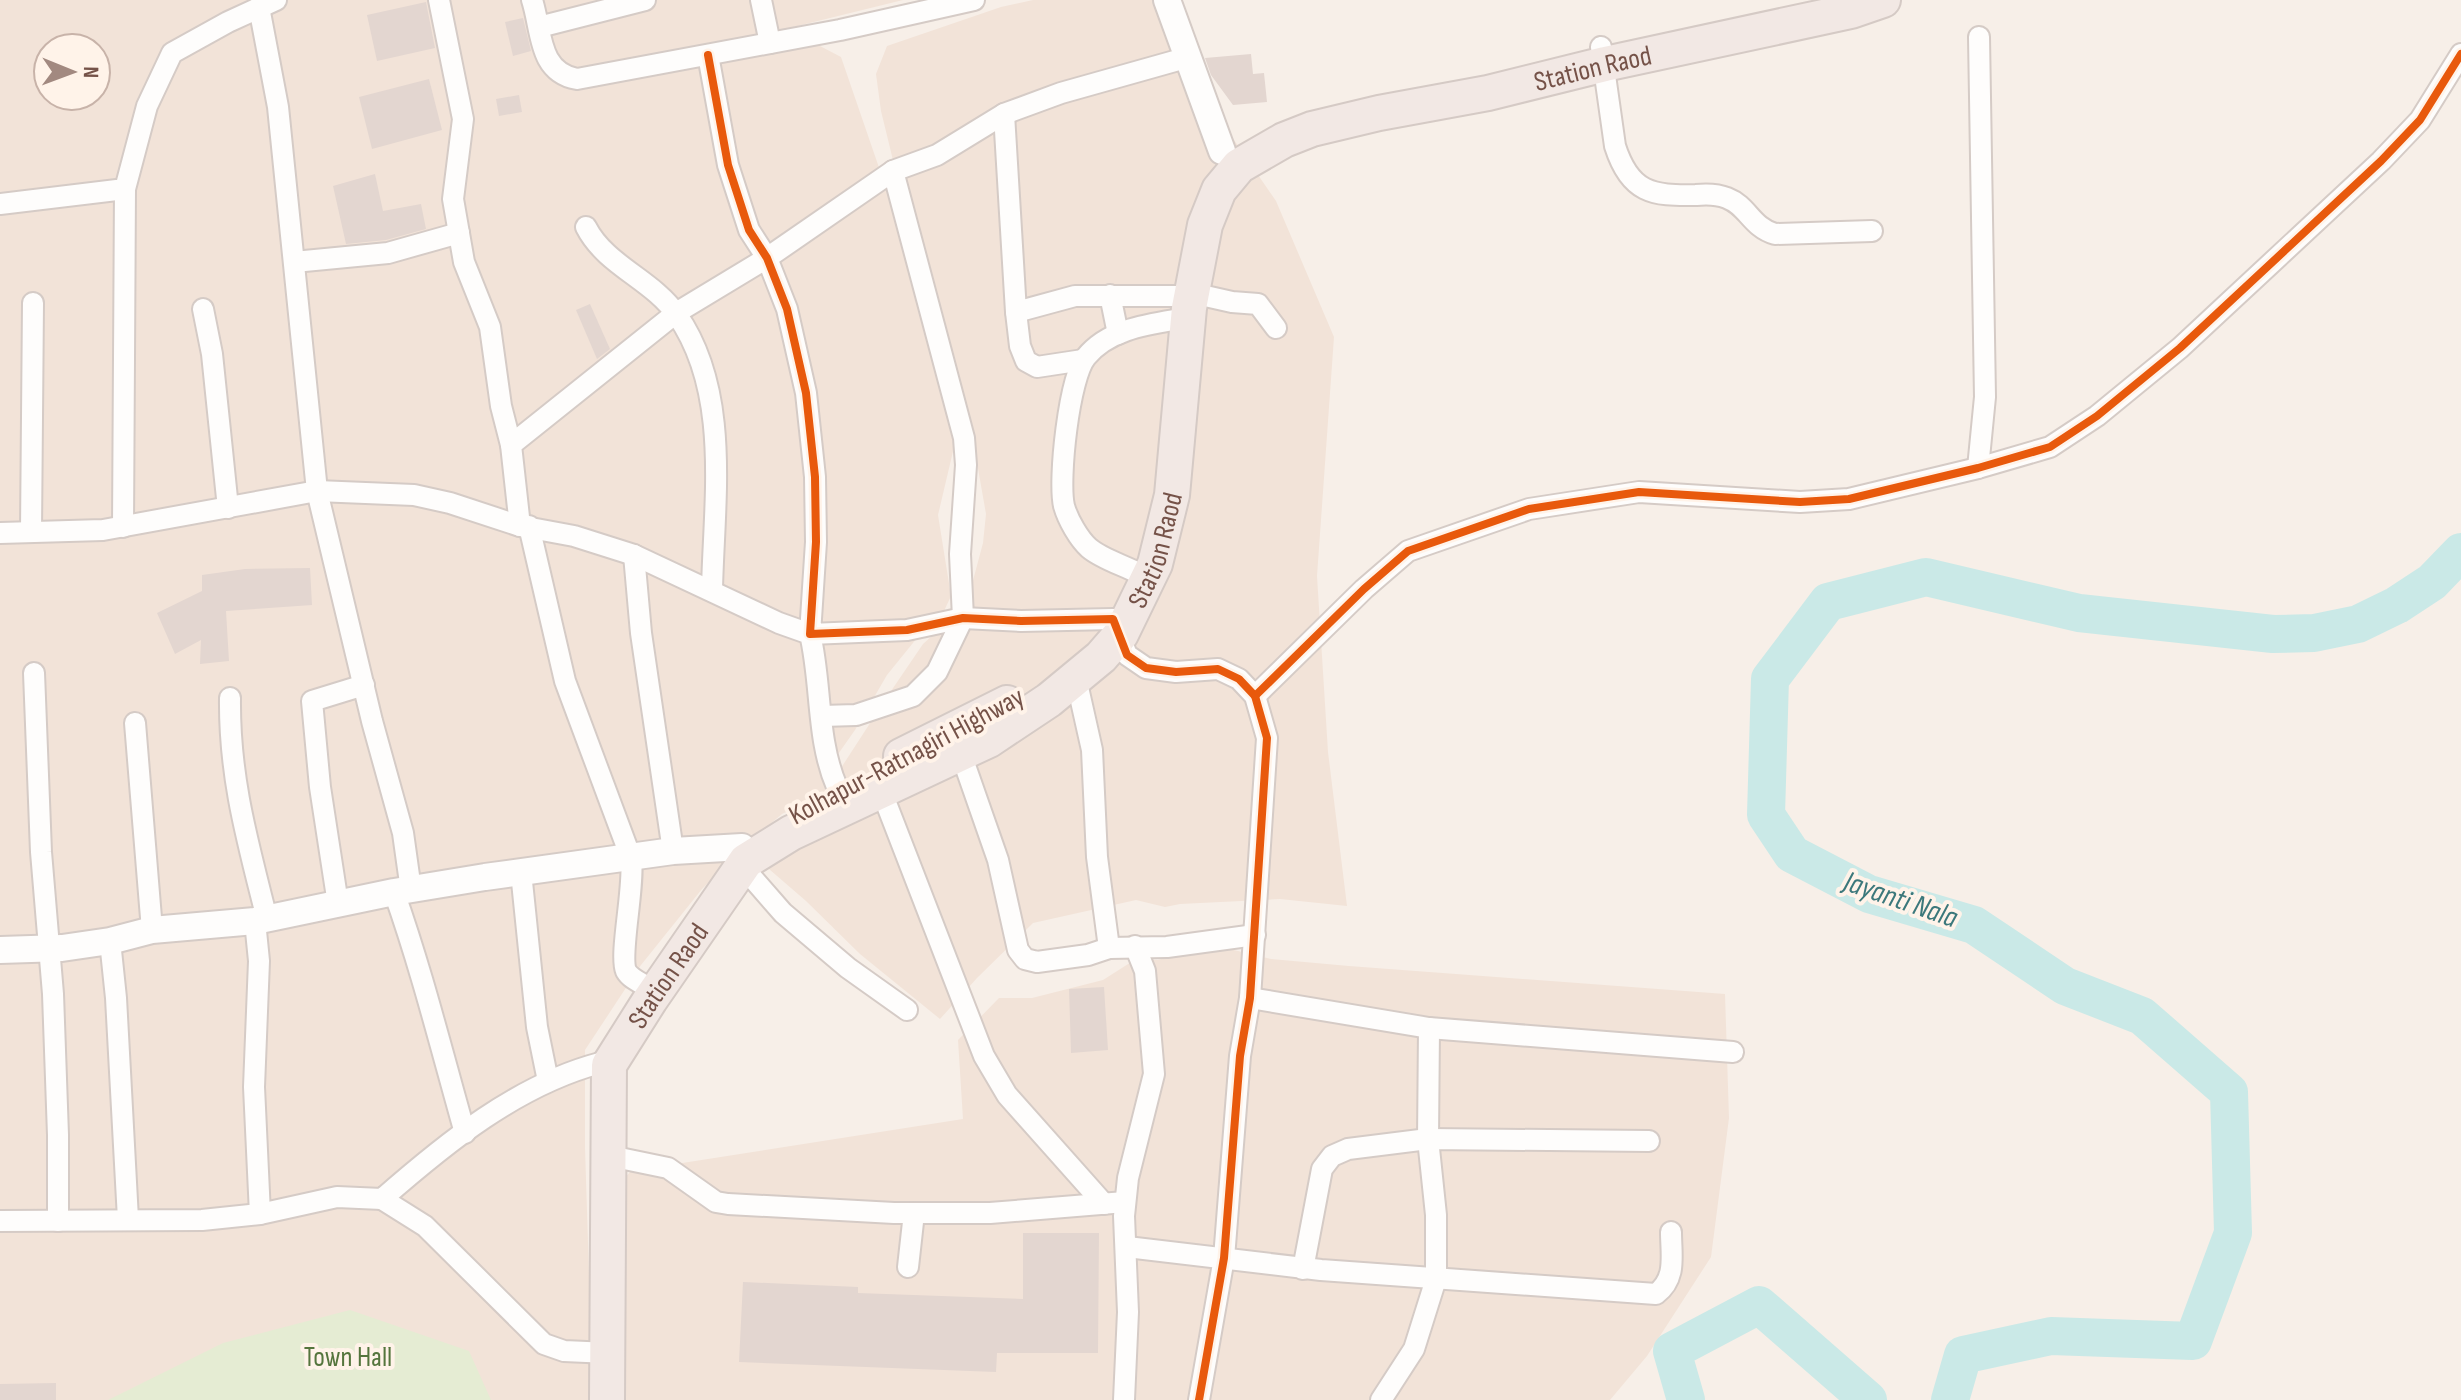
<svg xmlns="http://www.w3.org/2000/svg" width="2461" height="1400" viewBox="0 0 2461 1400" font-family="'Sofia Sans Condensed',sans-serif">
<style>
.residential{fill:#f2e3d8;fill-rule:evenodd}
.green{fill:#e5ecd3}
.lines{fill:none;stroke-linecap:round;stroke-linejoin:round}
.river{stroke:#cae9e7;stroke-width:38}
.building{fill:#e3d6d0}
.minor-casing{stroke:#d5cbc6;stroke-width:24}
.tertiary-casing{stroke:#d5cbc6;stroke-width:30}
.trunk-casing{stroke:#d5cac5;stroke-width:38}
.minor{stroke:#fefdfc;stroke-width:20}
.tertiary{stroke:#fefdfc;stroke-width:26}
.trunk{stroke:#f2e8e4;stroke-width:34}
.cycleway-casing{stroke:#fff3e9;stroke-width:13}
.cycleway{stroke:#e8590c;stroke-width:8}
.labels{text-anchor:middle;stroke-width:8;stroke-linejoin:round;paint-order:stroke}
.street-label{font-size:28px;fill:#755248;stroke:#fff3e9}
.park-label{font-size:28px;fill:#55753d;stroke:#fff3e9}
.water-label{font-size:30px;font-style:italic;fill:#3c787b;stroke:#fff3e9}
</style>
<rect width="100%" height="100%" fill="#f7efe8"/>
<g class="residential">
<path d="M0,0H524L546,70L603,80L653,76L717,62L783,41L820,46L841,57L886,188L943,398L954,447L938,515L951,596L944,611L934,617L887,675L855,730L836,757L831,790L782,814L750,841L702,889L641,965L585,1050V1148L593,1400H0ZM48,48H96V96H48Z"/>
<path d="M538,0H903L737,41L582,72L555,66Z"/>
<path d="M1033,0H1153L1201,92L1276,201L1334,337L1317,576L1328,752L1347,906L1280,899L1180,904L1165,907L1136,900L1033,923L977,978L940,1019L860,954L806,901L755,857L834,814L839,771L889,694L923,644L933,635L963,618L983,543L986,514L973,440L941,357L881,111L876,74L887,46L1001,7Z"/>
<path d="M1209,944L1271,959L1349,966L1725,994L1729,1118L1711,1257L1647,1356L1610,1400H613L621,1182L631,1171L963,1119L958,1040L999,998H1032L1103,980L1136,959L1158,960Z"/>
</g>
<path class="green" d="M350,1310L469,1351L491,1400H108L223,1343Z"/>
<g class="lines">
<g class="river">
<path d="M1686,1400L1672,1351L1759,1305L1868,1400"/>
<path d="M1950,1400L1963,1355L2051,1336L2193,1341L2233,1233L2229,1092L2142,1016L2065,986L1974,925L1869,894L1792,854L1766,815L1770,679L1828,602L1926,577L2079,613L2273,634L2314,633L2358,624L2397,605L2432,582L2461,552"/>
</g>
</g>
<g class="building">
<path d="M426,2L435,48L377,61L367,15Z"/>
<path d="M523,18L531,51L513,56L505,22Z"/>
<path d="M1251,54L1253,74L1264,73L1267,102L1233,105L1211,75L1205,58Z"/>
<path d="M429,79L442,130L372,149L359,97Z"/>
<path d="M519,95L522,112L499,116L496,99Z"/>
<path d="M375,174L383,211L421,204L426,229L386,240L346,244L333,186Z"/>
<path d="M590,304L610,349L597,359L576,310Z"/>
<path d="M310,568L312,605L226,611L229,661L200,664L201,640L175,654L157,613L202,591V575L245,569Z"/>
<path d="M1104,987L1108,1050L1071,1053L1069,989Z"/>
<path d="M1023,1233H1099L1098,1353H997L996,1372L739,1362L743,1282L858,1287V1293L1023,1299Z"/>
<path d="M56,1383V1400H0V1384Z"/>
</g>
<g class="lines">
<g class="minor-casing">
<g id="minor">
<path d="M439,0L463,119L453,199L464,262L490,327L501,406L511,445"/>
<path d="M532,0C542,31 538,72 577,79L840,30L974,0"/>
<path d="M761,0L770,43"/>
<path d="M259,7L278,107L317,491L372,721L403,833L411,890"/>
<path d="M539,27L645,0"/>
<path d="M1601,47L1615,146C1630,193 1652,196 1696,195C1706,194 1717,194 1727,198C1748,206 1751,227 1775,234L1872,231"/>
<path d="M708,55L728,165L749,230L767,258L787,309L806,393L815,477L816,542L810,634L907,630L963,618L1021,621L1113,619L1127,655L1146,668L1176,672L1218,669L1239,679L1255,696L1267,738L1250,998L1240,1056L1224,1258L1199,1400"/>
<path d="M1004,114L1016,312L1075,296H1178"/>
<path d="M0,204L125,189L147,106L172,53L228,22L276,0"/>
<path d="M586,227C606,266 652,279 677,315C731,392 714,500 712,589"/>
<path d="M294,262L388,253L459,233"/>
<path d="M1192,293L1232,302L1258,304L1276,328"/>
<path d="M1110,295L1118,334"/>
<path d="M203,309L212,354L228,508"/>
<path d="M1016,312L1020,346L1026,361L1037,367L1083,360"/>
<path d="M1978,468L1985,397L1979,37"/>
<path d="M520,526L511,445L676,313L767,258L893,171L937,155L1004,114L1061,93L1189,57"/>
<path d="M529,526L565,681L631,858C635,886 619,954 626,971C630,978 639,982 646,986"/>
<path d="M123,527L125,189"/>
<path d="M31,531L33,303"/>
<path d="M0,533L103,530L317,491L414,495L450,503L520,526L574,536L634,555L779,623L810,634C822,684 816,739 837,787"/>
<path d="M634,555L641,633L673,851"/>
<path d="M1138,573C1123,565 1102,559 1089,548C1079,539 1068,520 1064,506C1058,480 1069,377 1086,357C1107,331 1143,325 1174,320"/>
<path d="M34,673L41,852L53,994L58,1135V1221"/>
<path d="M1078,675L1077,683L1092,750L1097,857L1109,948"/>
<path d="M1255,696L1364,589L1408,551L1529,509L1639,492L1800,502L1849,499L1978,468L2050,447L2097,416L2180,348L2381,161L2420,120L2461,54"/>
<path d="M230,698C229,778 248,843 267,919"/>
<path d="M822,716L856,715L913,696L937,672L963,618L960,554L966,465L964,438L893,171"/>
<path d="M135,723L152,930"/>
<path d="M961,754L998,860L1018,950L1025,959L1037,962L1088,955L1109,948L1167,947L1255,935"/>
<path d="M881,790L984,1056L1007,1095L1104,1204"/>
<path d="M742,866L783,913L848,968L907,1010"/>
<path d="M521,872L537,1027L548,1081"/>
<path d="M394,892C422,971 442,1052 465,1133"/>
<path d="M338,904L320,787L312,701L364,685"/>
<path d="M255,921L259,961L254,1087L260,1214"/>
<path d="M110,941L116,998L128,1219"/>
<path d="M1250,998L1429,1028L1733,1052"/>
<path d="M610,1156L668,1168L716,1202L728,1204L894,1213H990L1125,1202"/>
<path d="M382,1199L425,1226L544,1344L564,1351L609,1353"/>
<path d="M0,1221L202,1220L260,1214L337,1197L382,1199C446,1143 517,1085 600,1063"/>
<path d="M1127,1247L1321,1270L1656,1294C1677,1278 1671,1256 1671,1232"/>
<path d="M908,1267L914,1213"/>
<path d="M1303,1269L1322,1169L1332,1156L1348,1149L1428,1139L1649,1141"/>
<path d="M1124,1400L1128,1312L1124,1216L1128,1178L1154,1074L1145,971L1135,946"/>
<path d="M1381,1400L1414,1349L1436,1279V1215L1428,1139L1429,1028"/>
</g>
</g>
<g class="tertiary-casing">
<g id="tertiary">
<path d="M1167,0L1222,151"/>
<path d="M0,950L62,948L110,941L152,930L255,921L394,892L485,877L673,851L742,847"/>
</g>
</g>
<g class="trunk-casing">
<g id="trunk">
<path d="M901,756L1007,703"/>
<path id="s1" d="M607,1400L609,1065L650,1000L746,861L791,833L989,740L1049,700L1101,657L1121,634L1155,564L1172,495L1189,308L1205,225L1219,190L1239,166L1284,140L1312,129L1379,113L1488,93L1605,64L1851,11L1883,0"/>
</g>
</g>
<use href="#minor" class="minor"/>
<use href="#tertiary" class="tertiary"/>
<use href="#trunk" class="trunk"/>
<g class="cycleway-casing">
<g id="cycleway">
<path d="M708,55L728,165L749,230L767,258L787,309L806,393L815,477L816,542L810,634L907,630L963,618L1021,621L1113,619L1127,655L1146,668L1176,672L1218,669L1239,679L1255,696L1267,738L1250,998L1240,1056L1224,1258L1199,1400"/>
<path d="M1255,696L1364,589L1408,551L1529,509L1639,492L1800,502L1849,499L1978,468L2050,447L2097,416L2180,348L2381,161L2420,120L2461,54"/>
</g>
</g>
<use href="#cycleway" class="cycleway"/>
</g>
<g class="labels">
<g class="street-label">
<text dy="10" stroke="none"><textPath href="#s1" startOffset="1882">Station Raod</textPath></text>
<text dy="10" stroke="none"><textPath href="#s1" startOffset="1114">Station Raod</textPath></text>
<text transform="translate(906 755) rotate(-28)" y="10">Kolhapur-Ratnagiri Highway</text>
<text dy="10" stroke="none"><textPath href="#s1" startOffset="442">Station Raod</textPath></text>
</g>
<g class="park-label">
<text x="348" y="1366">Town Hall</text>
</g>
<g class="water-label">
<text transform="translate(1901 899) rotate(19)" y="10">Jayanti Nala</text>
</g>
</g>
<g transform="translate(72 72) rotate(91)"><circle r="38" fill="#fff3e9" stroke="#c8b3a9" stroke-width="2"/>
<path d="M0-6L14 30L0 20L-14 30Z" fill="#a28980"/>
<text y="-12" font-size="22" font-weight="bold" text-anchor="middle" fill="#755248">N</text>
</g>
</svg>
